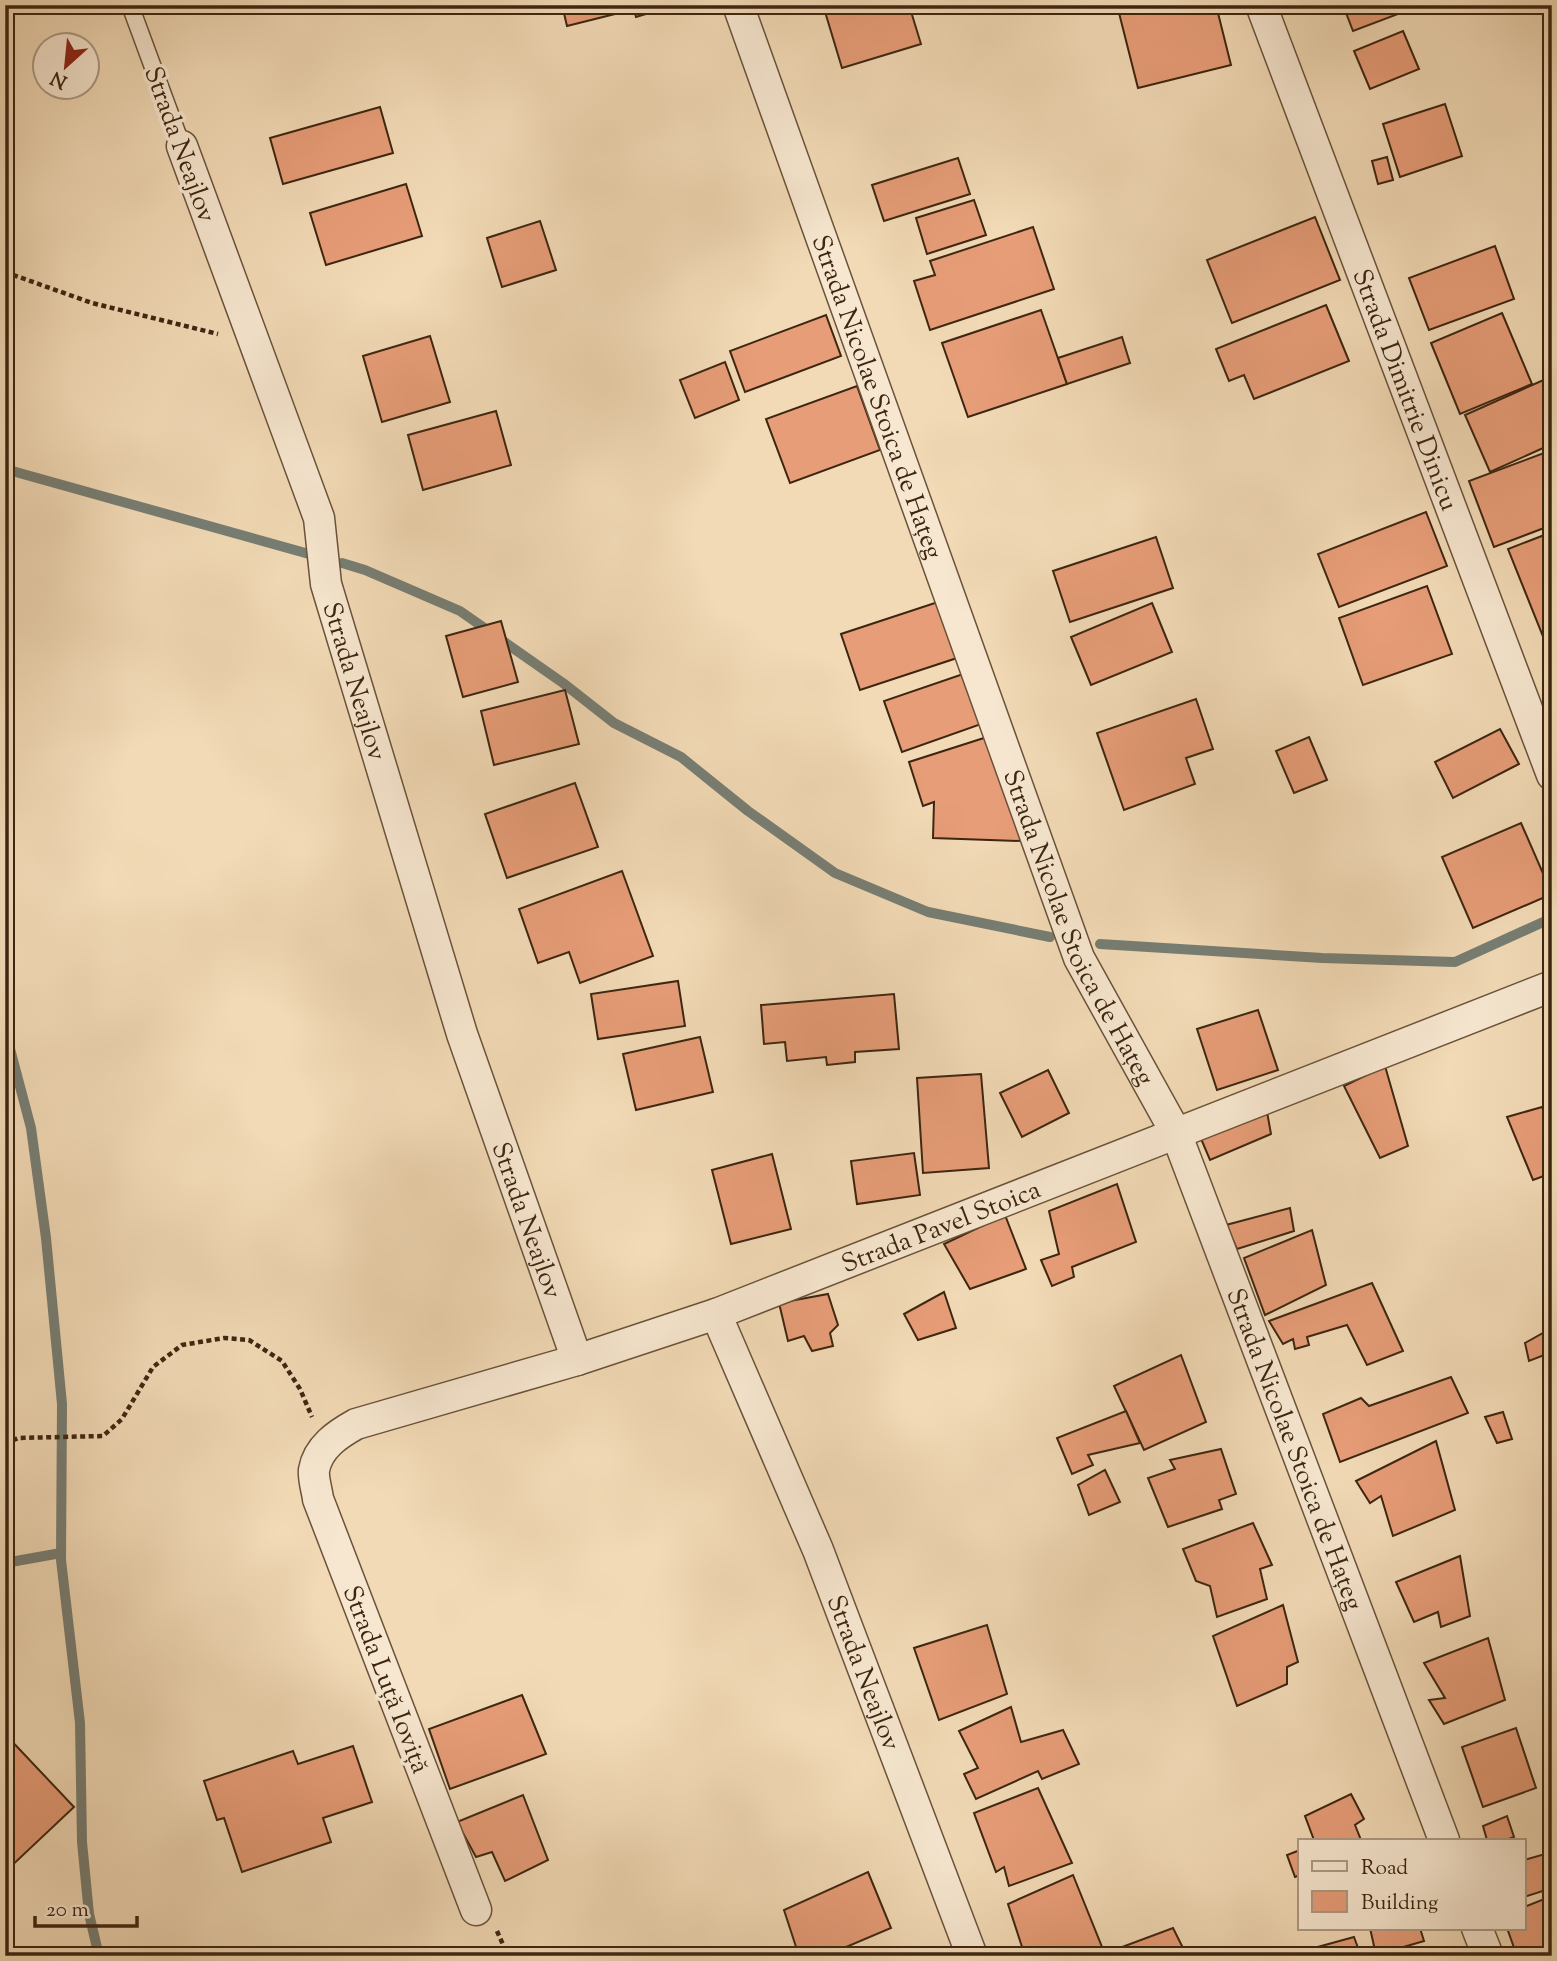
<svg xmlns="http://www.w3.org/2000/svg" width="1557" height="1961" viewBox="0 0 1557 1961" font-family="'Sorts Mill Goudy',serif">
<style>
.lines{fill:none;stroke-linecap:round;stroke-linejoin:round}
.stream{stroke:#777e74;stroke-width:10}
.building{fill:#e79d78;stroke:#3d2611;stroke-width:2}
.lane-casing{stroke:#6a533a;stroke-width:19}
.street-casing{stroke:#6a533a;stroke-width:33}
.path{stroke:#3d2611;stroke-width:4.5;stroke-dasharray:5 3.5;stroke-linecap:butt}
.lane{stroke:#f7e7d0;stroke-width:16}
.street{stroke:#f7e7d0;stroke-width:30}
.labels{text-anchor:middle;stroke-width:7;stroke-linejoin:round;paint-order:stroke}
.street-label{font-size:26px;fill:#3d2611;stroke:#f7e7d0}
</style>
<rect width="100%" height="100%" fill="#f2dab6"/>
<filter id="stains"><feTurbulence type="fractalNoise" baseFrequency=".00286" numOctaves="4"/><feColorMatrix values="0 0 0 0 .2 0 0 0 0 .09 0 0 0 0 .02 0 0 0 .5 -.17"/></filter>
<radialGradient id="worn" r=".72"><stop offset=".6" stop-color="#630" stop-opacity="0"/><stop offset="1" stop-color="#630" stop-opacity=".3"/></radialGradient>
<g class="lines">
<g class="stream">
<path d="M5,469L309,554"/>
<path d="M342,563L365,570L460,611L563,683L614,723L681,757L748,811L835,873L928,912L1050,937"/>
<path d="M1100,944L1322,958L1455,962L1552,918"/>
<path d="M5,1030L31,1128L46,1238L62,1404L61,1560L80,1723L82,1842L89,1914L99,1956"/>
<path d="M5,1563L61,1553"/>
</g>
</g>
<g class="building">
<path d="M562,5H621L623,12L567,26Z"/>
<path d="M633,5H676L636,17Z"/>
<path d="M823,5H909L921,44L842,68Z"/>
<path d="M1117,5H1216L1231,65L1138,88Z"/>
<path d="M1343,5H1404L1406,11L1353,31Z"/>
<path d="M1403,31L1419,69L1370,89L1354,51Z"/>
<path d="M1445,104L1462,156L1400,177L1383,124Z"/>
<path d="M380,107L393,153L283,184L270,138Z"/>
<path d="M1387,157L1393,180L1378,184L1372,161Z"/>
<path d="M958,158L970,194L884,221L872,185Z"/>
<path d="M406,184L422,236L326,265L310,213Z"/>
<path d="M974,200L986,235L927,254L916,218Z"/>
<path d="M1315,217L1340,280L1232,323L1207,260Z"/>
<path d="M540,221L556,270L502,287L487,238Z"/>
<path d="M1033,227L1054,289L930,330L914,281L935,275L930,261Z"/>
<path d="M1495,246L1514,299L1429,330L1409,278Z"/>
<path d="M1326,305L1349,361L1254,399L1244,375L1229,381L1216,349Z"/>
<path d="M1041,310L1067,384L968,417L942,343Z"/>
<path d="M1502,313L1532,384L1460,414L1431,343Z"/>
<path d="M826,315L841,356L745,392L730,351Z"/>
<path d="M430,336L450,402L382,422L363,356Z"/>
<path d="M1122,337L1130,363L1067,384L1058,358Z"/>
<path d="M725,362L739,400L695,418L680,380Z"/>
<path d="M1548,378L1552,386V444L1490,472L1465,415Z"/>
<path d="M857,386L880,450L790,483L766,419Z"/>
<path d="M496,411L511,465L423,490L408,435Z"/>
<path d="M1552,450V525L1494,547L1469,481Z"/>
<path d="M1426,512L1447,566L1339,607L1318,554Z"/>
<path d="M1552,532V659L1508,549Z"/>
<path d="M1156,537L1173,588L1070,622L1053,571Z"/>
<path d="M1427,586L1452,654L1363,685L1339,618Z"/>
<path d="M941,601L960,657L860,690L841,634Z"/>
<path d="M1152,603L1172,652L1091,685L1071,637Z"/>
<path d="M501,621L518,682L463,697L446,636Z"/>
<path d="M969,672L987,722L902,752L884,701Z"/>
<path d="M565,690L579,744L494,765L481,711Z"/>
<path d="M1196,699L1213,749L1186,758L1195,784L1124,810L1097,733Z"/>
<path d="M1500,729L1519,764L1453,798L1435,762Z"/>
<path d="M987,737L1013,790L1021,841L933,838L934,802L923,806L909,762Z"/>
<path d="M1309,737L1327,780L1294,793L1276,751Z"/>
<path d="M575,783L598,847L507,878L485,814Z"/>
<path d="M1521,823L1552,894L1473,928L1442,857Z"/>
<path d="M622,871L653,956L580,983L569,952L538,963L519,909Z"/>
<path d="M678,981L685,1026L598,1039L591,994Z"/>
<path d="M894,994L899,1049L855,1052V1062L827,1065L826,1057L787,1061L785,1042L764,1044L761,1005Z"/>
<path d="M1258,1010L1278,1070L1217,1090L1197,1029Z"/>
<path d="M700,1037L713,1092L636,1110L623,1054Z"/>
<path d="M1385,1066L1408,1146L1380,1158L1344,1086Z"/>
<path d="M1048,1070L1069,1113L1022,1137L1000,1093Z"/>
<path d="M981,1074L989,1168L923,1173L917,1078Z"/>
<path d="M1266,1106L1271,1134L1210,1160L1199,1134Z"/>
<path d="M1542,1107L1552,1133V1173L1533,1180L1507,1117Z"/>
<path d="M914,1153L920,1195L857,1204L851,1161Z"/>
<path d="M772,1154L791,1229L731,1244L712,1170Z"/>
<path d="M1117,1184L1136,1242L1072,1267L1074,1277L1052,1286L1041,1260L1059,1254L1049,1211Z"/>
<path d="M1290,1208L1294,1231L1237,1249L1226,1225Z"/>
<path d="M1005,1215L1026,1269L970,1289L944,1244Z"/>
<path d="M1312,1230L1326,1285L1265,1315L1244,1258Z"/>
<path d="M1372,1283L1403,1351L1367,1365L1347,1325L1307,1337L1309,1345L1295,1349L1293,1339L1283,1344L1269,1321Z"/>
<path d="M944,1292L956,1328L918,1340L904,1314Z"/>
<path d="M828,1294L838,1325L830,1333L833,1346L812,1351L804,1336L788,1341L779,1303Z"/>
<path d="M1552,1328V1352L1529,1361L1525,1343Z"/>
<path d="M1181,1355L1206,1422L1144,1450L1114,1386Z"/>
<path d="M1451,1377L1468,1413L1340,1462L1323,1414L1361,1398L1369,1406Z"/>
<path d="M1126,1411L1140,1443L1088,1455L1093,1465L1072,1474L1057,1438Z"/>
<path d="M1503,1412L1512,1439L1497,1443L1485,1417Z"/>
<path d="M1436,1441L1455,1510L1393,1536L1381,1496L1370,1503L1356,1481Z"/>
<path d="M1221,1449L1236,1494L1219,1500L1222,1509L1168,1527L1148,1478L1175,1469L1170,1460Z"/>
<path d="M1105,1470L1120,1502L1089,1515L1078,1485Z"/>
<path d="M1253,1523L1272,1565L1260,1569L1267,1599L1217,1617L1210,1586L1196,1581L1183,1549Z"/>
<path d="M1460,1556L1470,1616L1441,1627L1438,1612L1414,1622L1396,1582Z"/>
<path d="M1283,1605L1298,1662L1287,1667V1684L1237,1706L1213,1636Z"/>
<path d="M987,1625L1007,1694L939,1720L914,1648Z"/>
<path d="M1488,1638L1505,1700L1444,1724L1429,1700L1445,1698L1424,1663Z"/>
<path d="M522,1695L546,1754L450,1789L429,1729Z"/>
<path d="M1011,1707L1021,1742L1063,1730L1079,1764L1042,1779L1038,1771L976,1799L964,1774L978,1768L959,1731Z"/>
<path d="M1516,1728L1536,1788L1483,1807L1462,1747Z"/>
<path d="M5,1734L74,1807L5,1872Z"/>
<path d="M353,1746L372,1802L323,1818L331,1842L242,1872L224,1818L217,1820L204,1781L293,1751L298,1764Z"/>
<path d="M1038,1788L1072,1863L1009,1886L1004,1867L996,1872L974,1813Z"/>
<path d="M1351,1794L1364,1819L1355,1825L1361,1840H1314L1305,1816Z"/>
<path d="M523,1795L548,1860L505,1881L492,1852L476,1857L457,1822Z"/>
<path d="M1507,1816L1514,1837L1506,1840H1487L1483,1826Z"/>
<path d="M1300,1850V1875L1295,1877L1287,1855Z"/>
<path d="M1552,1852V1888L1524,1897V1860Z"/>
<path d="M868,1872L891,1928L825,1956H799L784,1910Z"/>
<path d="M1073,1875L1102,1947L1076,1956H1025L1008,1904Z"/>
<path d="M1552,1896V1950L1534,1956H1517L1507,1928H1524V1907Z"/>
<path d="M1173,1928L1187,1956H1098Z"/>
<path d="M1370,1928H1420L1424,1941L1376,1955Z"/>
<path d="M1354,1937L1361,1956H1316L1314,1948Z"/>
</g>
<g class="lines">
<g class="lane-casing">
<path id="lane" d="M130,5L182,146"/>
</g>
<g class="street-casing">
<g id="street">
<path id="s1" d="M738,5L1079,958L1176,1133L1444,1840"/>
<path id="s2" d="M1261,5L1552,775"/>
<path id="s3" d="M182,146L319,518L326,584L462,1034L577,1360"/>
<path id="s4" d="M716,1314L818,1550L972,1956"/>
<path id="s5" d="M476,1910L318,1499C317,1490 313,1479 314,1470C318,1447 338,1434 356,1424L577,1360L716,1314L1552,986"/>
<path d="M1477,1928L1488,1956"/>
</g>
</g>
<g class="path">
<path d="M5,272L92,303L218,334"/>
<path d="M5,1444L18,1438L103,1436L122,1419L153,1367L182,1345L224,1338L249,1340L282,1361L300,1389L312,1417"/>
<path d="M497,1931L508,1956"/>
</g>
<use href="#lane" class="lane"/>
<use href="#street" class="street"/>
</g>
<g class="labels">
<g class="street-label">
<text transform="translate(181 144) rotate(70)" y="9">Strada Neajlov</text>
<text dy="9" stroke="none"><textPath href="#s2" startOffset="411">Strada Dimitrie Dinicu</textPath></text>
<text dy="9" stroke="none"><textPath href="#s1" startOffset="416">Strada Nicolae Stoica de Hațeg</textPath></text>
<text dy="9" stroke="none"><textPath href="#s3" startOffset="564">Strada Neajlov</textPath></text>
<text dy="9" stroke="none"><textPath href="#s1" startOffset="984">Strada Nicolae Stoica de Hațeg</textPath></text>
<text dy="9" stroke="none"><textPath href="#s3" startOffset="1130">Strada Neajlov</textPath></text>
<text dy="9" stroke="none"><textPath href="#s5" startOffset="1152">Strada Pavel Stoica</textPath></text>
<text dy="9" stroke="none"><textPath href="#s1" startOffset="1550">Strada Nicolae Stoica de Hațeg</textPath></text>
<text dy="9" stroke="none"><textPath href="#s4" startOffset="388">Strada Neajlov</textPath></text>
<text transform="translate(387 1679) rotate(69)" y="9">Strada Luță Ioviță</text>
</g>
</g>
<rect width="1557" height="1961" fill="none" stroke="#f2dab6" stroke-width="28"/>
<rect x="7" y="7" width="1543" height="1947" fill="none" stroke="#3d2611" stroke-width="3.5"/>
<rect x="14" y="14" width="1529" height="1933" fill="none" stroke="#3d2611" stroke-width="2"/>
<rect x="1298" y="1839" width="228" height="91" fill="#f7e7d0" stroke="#ad9a84" stroke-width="2"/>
<rect x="1312" y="1861" width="35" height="10" fill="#f7e7d0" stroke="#ad9a84" stroke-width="2"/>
<text x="1361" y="1874" font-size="21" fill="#3d2611">Road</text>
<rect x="1312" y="1891" width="35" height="21" fill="#e79d78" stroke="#ad9a84" stroke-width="2"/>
<text x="1361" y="1909" font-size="21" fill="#3d2611">Building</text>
<g transform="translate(66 66) rotate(207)"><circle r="33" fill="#f7e7d0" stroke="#ad9a84" stroke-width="2"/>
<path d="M0-5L12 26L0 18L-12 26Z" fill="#8f2418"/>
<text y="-10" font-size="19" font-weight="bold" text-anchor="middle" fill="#3d2611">N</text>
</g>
<path d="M35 1916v10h102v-10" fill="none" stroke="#3d2611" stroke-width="3.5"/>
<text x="46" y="1916" font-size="21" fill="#3d2611" stroke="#f7e7d0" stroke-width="5" paint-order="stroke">20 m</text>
<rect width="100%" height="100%" filter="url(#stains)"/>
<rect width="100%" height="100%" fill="url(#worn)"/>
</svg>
